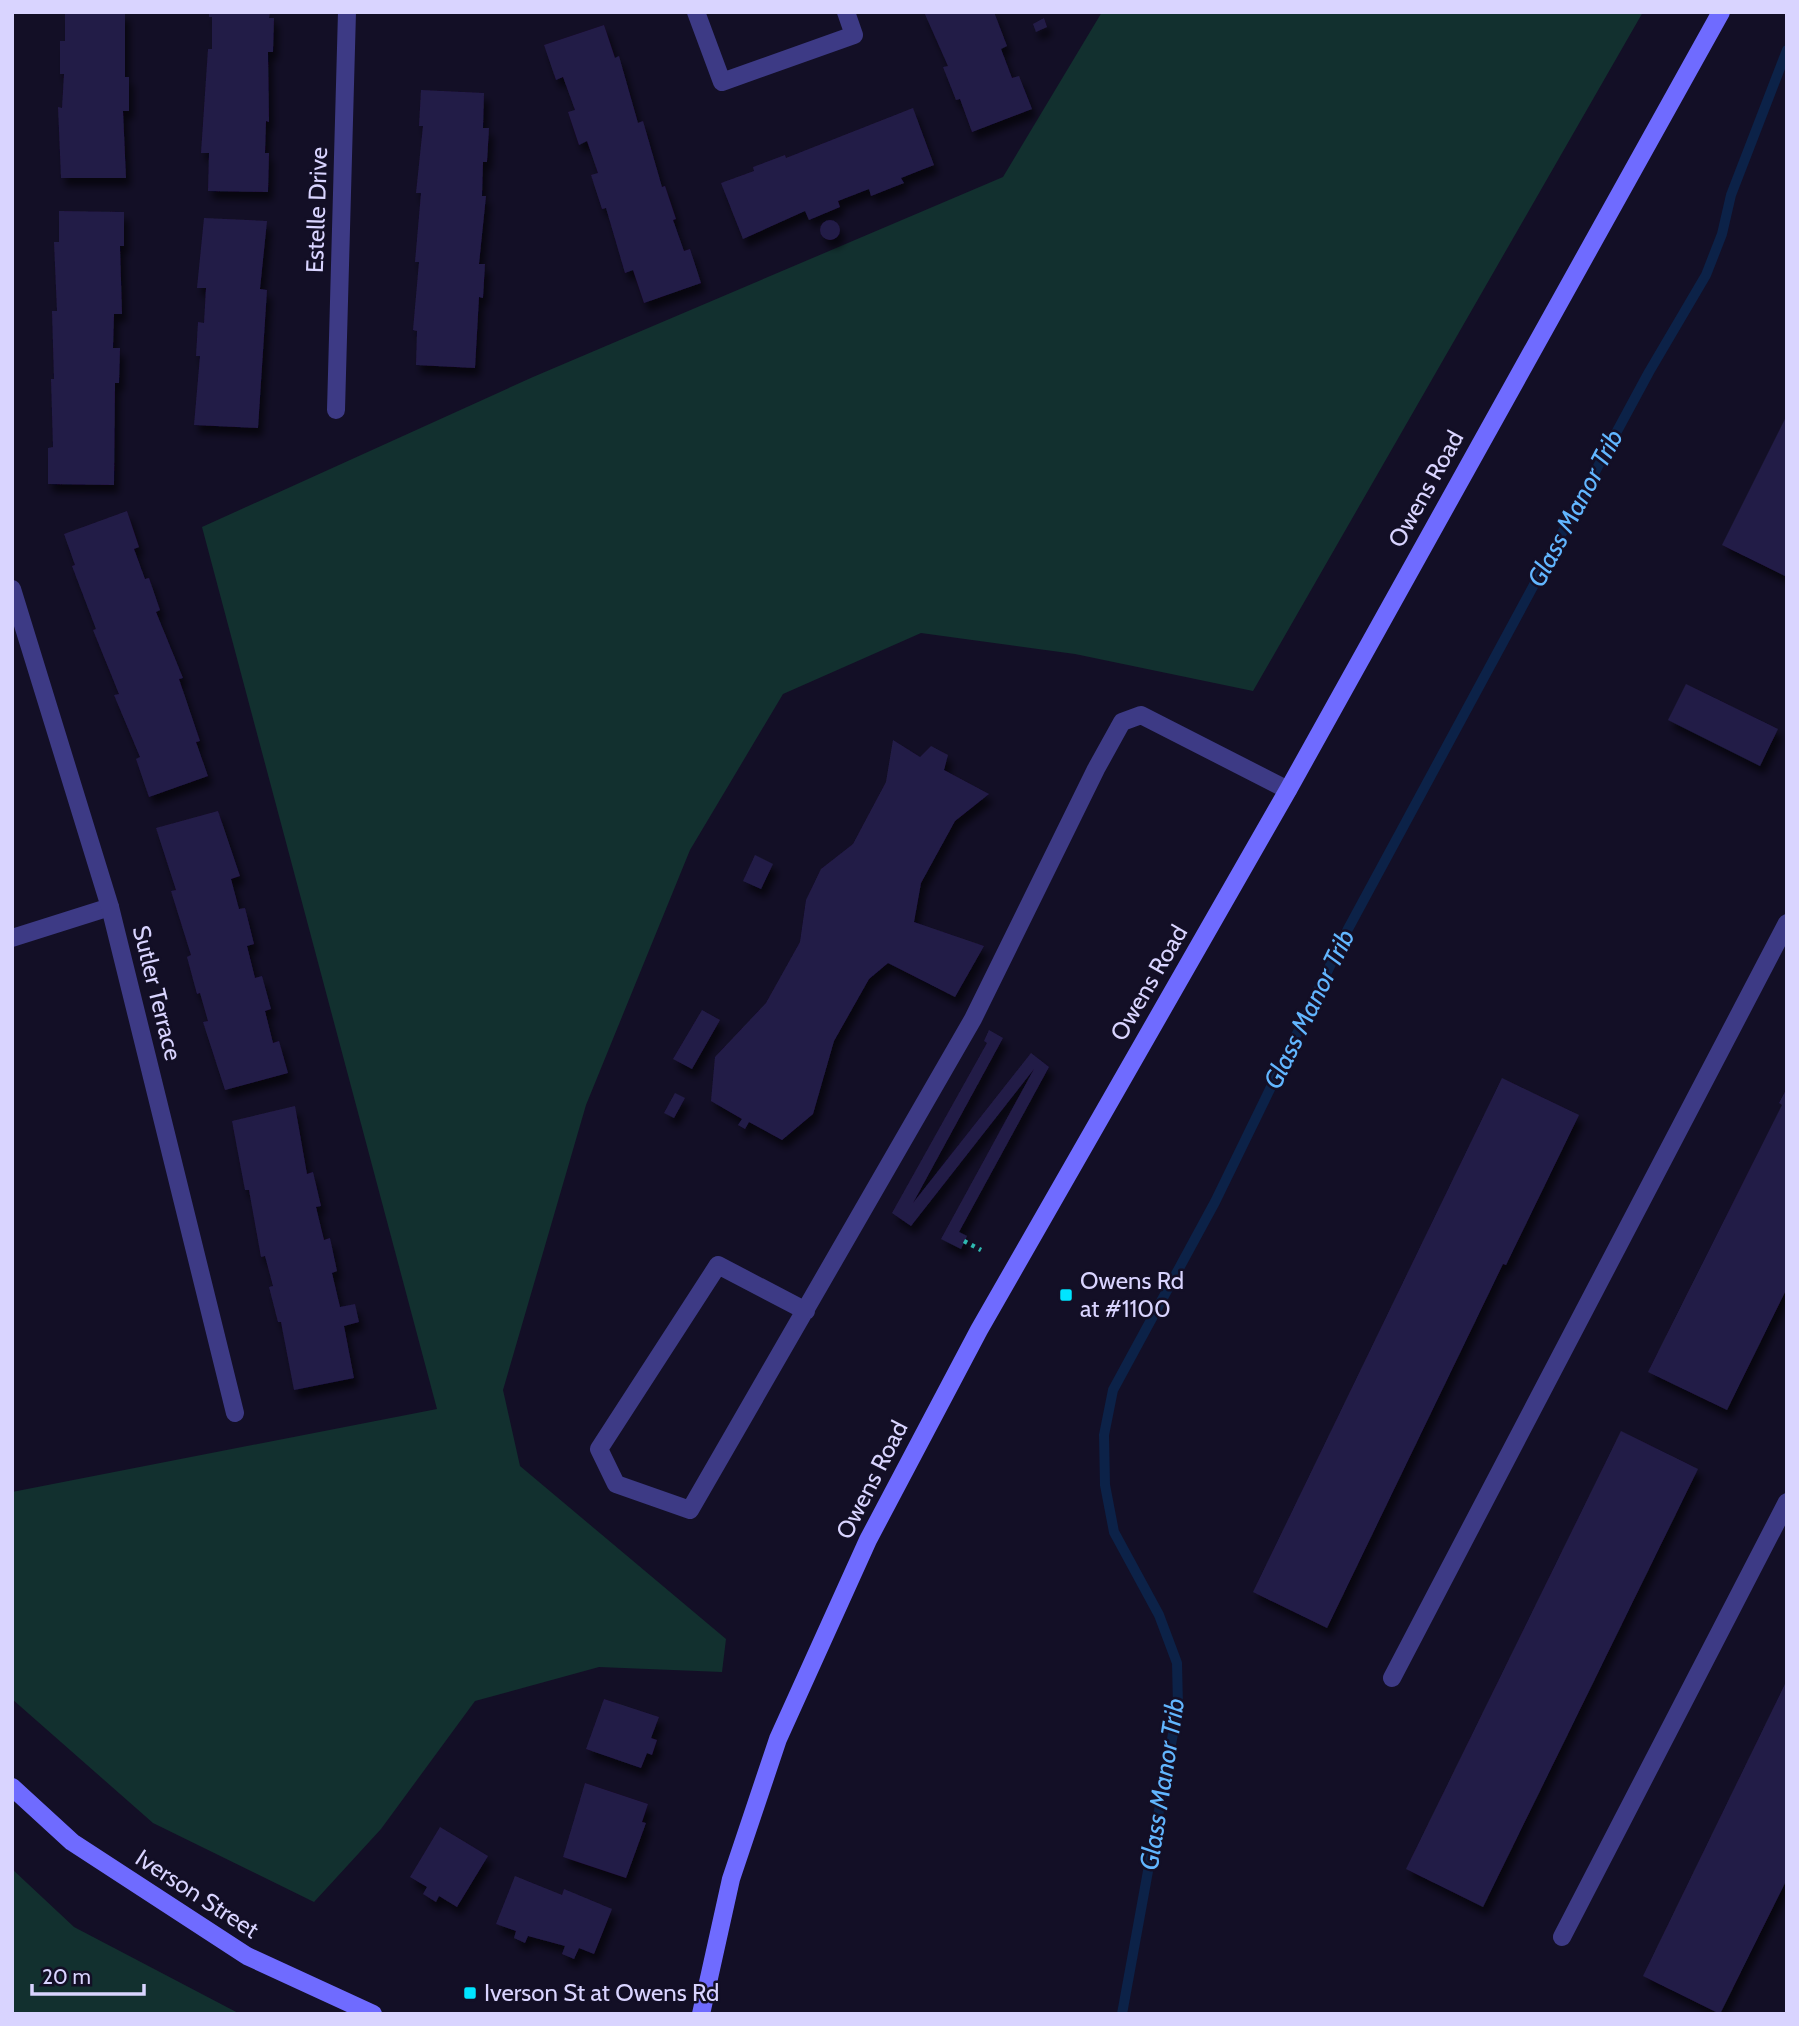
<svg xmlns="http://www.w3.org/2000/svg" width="1799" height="2026" viewBox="0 0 1799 2026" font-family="Cabin,sans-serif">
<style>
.green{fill:#12302f}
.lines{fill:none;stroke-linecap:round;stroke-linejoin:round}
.stream{stroke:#0c2248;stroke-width:10}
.building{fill:#241b47;filter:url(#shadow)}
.path{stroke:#2fb8b0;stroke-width:4.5;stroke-dasharray:3.5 5;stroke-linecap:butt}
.lane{stroke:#3d3a85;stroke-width:18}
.street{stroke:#3d3a85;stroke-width:18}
.secondary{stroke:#6f6bff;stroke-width:18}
.poi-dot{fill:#00e5ff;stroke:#130f26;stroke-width:2.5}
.labels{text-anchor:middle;stroke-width:5;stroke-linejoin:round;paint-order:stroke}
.street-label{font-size:24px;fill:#d9d4ff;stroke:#130f26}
.poi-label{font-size:24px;fill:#d9d4ff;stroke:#130f26;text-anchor:start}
.water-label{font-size:26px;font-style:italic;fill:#62b6ff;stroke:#130f26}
</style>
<defs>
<filter id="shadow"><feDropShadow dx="4.5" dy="8" stdDeviation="3.5" flood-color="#0009"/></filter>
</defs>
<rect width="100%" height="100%" fill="#130f26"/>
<g class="green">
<path d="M1102,12H1643L1253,691L1075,654L921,633L783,694L690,850L586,1105L503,1390L520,1466L726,1639L722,1672L599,1667L475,1701L381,1829L314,1902L153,1823L12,1699V1492L437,1409L202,527L533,377L1003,177Z"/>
<path d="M12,1869L74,1927L240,2014H12Z"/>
</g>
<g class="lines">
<path class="stream" d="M1122,2014L1178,1706L1177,1663L1159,1615L1114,1532L1105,1485L1104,1435L1113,1390L1215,1202L1348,929L1649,372L1706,275L1722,234L1731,195L1787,50"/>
</g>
<g class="building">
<path d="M65,12H125V77H129V111H123L126,178H61L58,107L62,108L64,74H60V41H65Z"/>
<path d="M209,12H270L269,18H274L273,52H268L269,122L266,121L265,153H269L268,192L208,191L209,153H201L208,49H212V17H209Z"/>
<path d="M924,12H994L1007,46L1001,49L1012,78L1019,76L1032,109L972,132L960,99L956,100L943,67L948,66Z"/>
<path d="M1044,18L1047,27L1036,32L1033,24Z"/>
<path d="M604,25L615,58L619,56L638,123L643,121L662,187L665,186L676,219L673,220L684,251L690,249L701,283L644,303L633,270L625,273L606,208L602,209L591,175L598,173L587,141L579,145L568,112L575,110L563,77L556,80L544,45Z"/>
<path d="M421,90L484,93L483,128H489L487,162H483L482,196H486L479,264H485L483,298L479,297L475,368L416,365L417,331L413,330L419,262H415L421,193H416L423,126H419Z"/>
<path d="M913,108L934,165L901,178L904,183L871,196L869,189L838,201L840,207L809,220L805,211L743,239L721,183L754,171L753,167L785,155L786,158Z"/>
<path d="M59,211L124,212V246H120L122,314H114L113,348H120L119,383H115L114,485L48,484V448L53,447L51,379H54L52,311H57L54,242H59Z"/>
<path d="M204,218L267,221L260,289L267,290L258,428L194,425L200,356H196L198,322L204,323L206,288H197Z"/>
<circle cx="830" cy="230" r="10"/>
<path d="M1787,415V577L1722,545Z"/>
<path d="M127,511L139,547L134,549L145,579L149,578L160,610L156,612L183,678L179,679L200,741L196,742L208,776L149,797L136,759L140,757L114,695L119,694L93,630L96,629L72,566L75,565L64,534Z"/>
<path d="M1686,684L1778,729L1760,766L1668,720Z"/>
<path d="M893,740L920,757L931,746L948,755L944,770L989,794L955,821L921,883L914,922L984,946L955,997L888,963L869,979L834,1041L813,1114L782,1140L749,1122L745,1129L738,1125L742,1119L711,1101L715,1057L766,1003L800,942L806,900L821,869L853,844L886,782Z"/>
<path d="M218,811L240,876L231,879L239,909L245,908L254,944L247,946L255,978L262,976L271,1009L265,1011L273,1043L279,1041L288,1073L225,1090L203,1022L208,1021L200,993L197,994L187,957L191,955L171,891L176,890L156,828Z"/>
<path d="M755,855L773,864L761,889L743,881Z"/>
<path d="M702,1010L720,1020L692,1069L673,1059Z"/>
<path d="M989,1030L1003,1038L913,1203L1031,1053L1049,1067L959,1232L967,1236L961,1249L941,1239L1034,1069L911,1226L892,1213L987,1043L984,1041Z"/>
<path d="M1502,1078L1579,1115L1506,1265L1503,1264L1327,1628L1253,1592Z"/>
<path d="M1787,1088V1288L1727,1410L1648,1372L1782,1105L1779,1103Z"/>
<path d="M675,1093L685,1098L674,1118L664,1113Z"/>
<path d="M295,1106L307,1174L313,1172L321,1206L316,1207L324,1240L330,1238L337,1271L332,1273L340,1307L355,1304L359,1322L344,1326L354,1378L294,1390L281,1322H278L269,1287L273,1286L265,1256L261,1257L249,1190H245L232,1121Z"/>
<path d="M1621,1431L1698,1469L1483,1907L1406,1869Z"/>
<path d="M1787,1680V1879L1720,2014L1643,1976Z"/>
<path d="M604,1699L659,1717L651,1738L657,1740L652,1755L647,1753L641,1768L586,1749Z"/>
<path d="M585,1783L648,1804L642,1822L646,1823L626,1878L563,1857Z"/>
<path d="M440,1827L488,1856L457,1907L439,1896L436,1902L423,1894L427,1887L410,1877Z"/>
<path d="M515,1876L562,1895L564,1889L612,1909L594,1954L579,1948L574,1959L562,1954L565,1946L528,1936L525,1943L514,1938L516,1931L496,1924Z"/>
</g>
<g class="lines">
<path class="path" d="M964,1241L981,1250"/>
<g class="lane">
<path d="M12,938L110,907"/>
<path d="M806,1311L718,1265L599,1449L616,1484L690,1510L973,1019L1096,769L1122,722L1141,715L1288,790"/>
<path d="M1392,1678L1787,923"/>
<path d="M1562,1937L1787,1502"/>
</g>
<g class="street">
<path d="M696,12L722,82L854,35L846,12"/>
<path d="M336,410L347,12"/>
<path d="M12,589L110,907L235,1413"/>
</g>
<g class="secondary">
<path d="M12,1787L72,1842L247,1956L373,2014"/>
<path d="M701,2014L731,1879L778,1739L868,1540L979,1330L1288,790L1721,12"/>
</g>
</g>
<g class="poi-dot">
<rect x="1059" y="1288" width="14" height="14" rx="3.5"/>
<rect x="463" y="1986" width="14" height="14" rx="3.5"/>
</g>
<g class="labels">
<g class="street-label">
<text transform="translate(317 210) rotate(-88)" y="8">Estelle Drive</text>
<text transform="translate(1426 489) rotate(-61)" y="8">Owens Road</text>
<text transform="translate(1149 983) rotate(-60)" y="8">Owens Road</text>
<text transform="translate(157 993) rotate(76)" y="8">Sutler Terrace</text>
<text transform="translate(872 1480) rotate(-63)" y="8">Owens Road</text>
<text transform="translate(197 1894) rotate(33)" y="8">Iverson Street</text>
</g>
<g class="poi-label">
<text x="1080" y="1289">Owens Rd<tspan x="1080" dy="28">at #1100</tspan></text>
<text x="484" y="2001">Iverson St at Owens Rd</text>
</g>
<g class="water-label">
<text transform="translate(1575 508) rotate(-62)" y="9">Glass Manor Trib</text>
<text transform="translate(1309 1009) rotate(-64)" y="9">Glass Manor Trib</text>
<text transform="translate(1162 1784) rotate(-81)" y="9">Glass Manor Trib</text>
</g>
</g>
<rect width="1799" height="2026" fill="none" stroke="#d9d4ff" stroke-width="28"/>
<path d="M32 1984v10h112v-10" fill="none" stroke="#d9d4ff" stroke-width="3.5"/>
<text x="42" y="1984" font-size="21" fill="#d9d4ff" stroke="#130f26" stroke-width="5" paint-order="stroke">20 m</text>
</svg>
